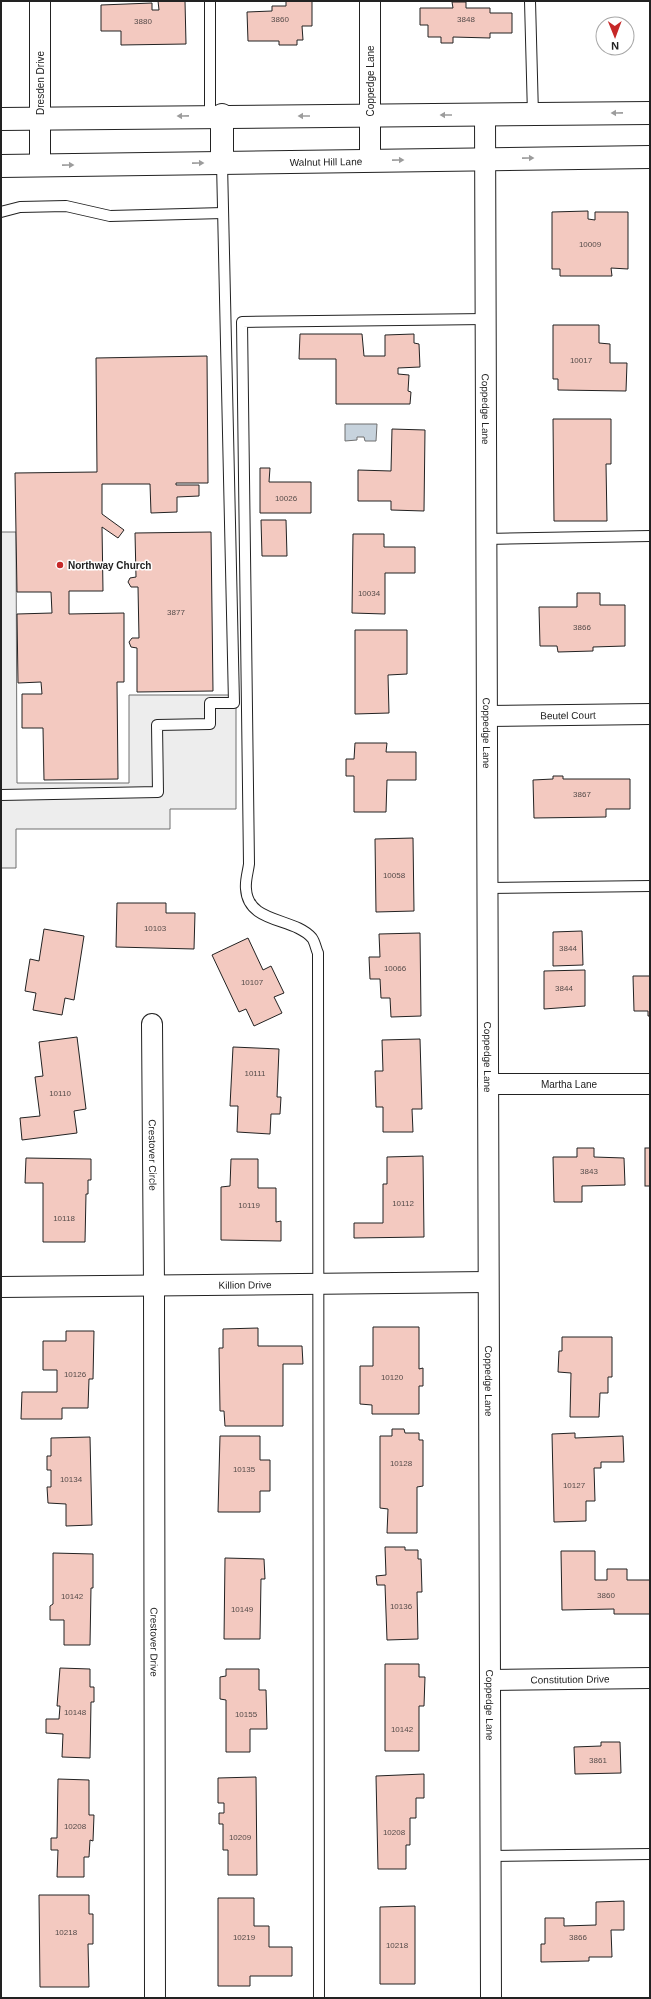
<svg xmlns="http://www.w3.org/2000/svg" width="651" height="1999" viewBox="0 0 651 1999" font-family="Arial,sans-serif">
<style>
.parking{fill:#ededed;stroke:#6f6f6f}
.water{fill:#c7d3dd;stroke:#6f6f6f}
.building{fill:#f3c9c0;stroke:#222}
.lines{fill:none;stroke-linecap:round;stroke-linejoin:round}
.lane-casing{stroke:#222;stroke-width:12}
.street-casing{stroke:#222;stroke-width:22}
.secondary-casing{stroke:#222;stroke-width:24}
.lane{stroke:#fff;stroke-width:10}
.street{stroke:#fff;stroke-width:20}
.secondary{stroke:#fff;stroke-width:22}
.oneway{fill:#9c9c9c}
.poi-dot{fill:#c62828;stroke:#fff;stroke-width:1.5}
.labels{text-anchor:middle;stroke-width:3;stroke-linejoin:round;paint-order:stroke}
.number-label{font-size:8px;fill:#564c4a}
.street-label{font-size:10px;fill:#222;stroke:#fff}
.poi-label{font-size:10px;font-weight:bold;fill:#222;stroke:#fff;text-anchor:start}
</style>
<rect width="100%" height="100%" fill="#fff"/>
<path class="parking" d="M1,532H16L17,783H129V695H236V809H170V829H16V868H1Z"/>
<path class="water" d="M345,424H377L376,441H365L364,437H357V440L345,441Z"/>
<g class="building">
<path d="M158,1H185L186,44L121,45V31H101V5L152,3V10H159Z"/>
<path d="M286,1H312V26H302L303,40H297V45H279V41H248L247,12L272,11V6H286Z"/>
<path d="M452,2H466V8H490V13H512V33H490V38L453,37V43H441V37H428V25H420V8H453Z"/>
<path d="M588,211V219L595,220V212H628V269L611,268L612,276H560V269H552V212Z"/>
<path d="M553,325H599V343L610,344V363H627L626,391L558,390V379H553Z"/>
<path d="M300,334H362L364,356H385V335L414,334V343L419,344L420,367L398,368V374L409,375L408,391L411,392L410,404H336V359H299Z"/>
<path d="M207,356L208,483H176V485H199V496L177,497V512L151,513L150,484H102V514L124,530L118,538L102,527L103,591H69V614L124,613V682H117L118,779L44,780L43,728H22V694H42L41,682L18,683L17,614L52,613L51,592H17L15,473L97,472L96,358Z"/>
<path d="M553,419H611V464H606L607,521H554Z"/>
<path d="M392,429L425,430L424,511L391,510V501H358V470L391,471Z"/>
<path d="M260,468H270L269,482H311V513H260Z"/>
<path d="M261,520H286L287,556H262Z"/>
<path d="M211,532L213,691L137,692V648L131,647L129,642L132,638H139L138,587H131L128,582L130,578L136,577L135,533Z"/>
<path d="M353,534H384V547H415V573H385V614L352,613Z"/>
<path d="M577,593H600V605H625V646L593,647V651L558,652L557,646H540L539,607H577Z"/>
<path d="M355,630H407V674L388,675L389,713L355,714Z"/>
<path d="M355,743H387L386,752H416V780H387L386,812H354V776H346V759H354Z"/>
<path d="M553,776H563V779H630V809H606V817L534,818L533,780L553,779Z"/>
<path d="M413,838L414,911L376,912L375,839Z"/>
<path d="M117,903H166V913H195L194,949L116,947Z"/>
<path d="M44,929L84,936L74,1000L65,998L62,1015L33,1010L36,993L25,991L30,959L39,961Z"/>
<path d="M582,931L583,965L553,966V932Z"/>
<path d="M420,933L421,1016L391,1017L390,998H381L380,979H370L369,957H380L379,934Z"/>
<path d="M248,938L263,970L271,966L284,993L274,997L282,1013L254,1026L246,1009L239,1012L212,955Z"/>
<path d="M585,970V1006L544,1009V971Z"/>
<path d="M633,976H650V1016H648V1011H634Z"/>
<path d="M77,1037L86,1109L74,1111L77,1133L22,1140L20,1118L40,1116L35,1077L43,1076L39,1042Z"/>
<path d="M420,1039L422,1109H412L413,1132H383V1107H376L375,1071H383L382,1040Z"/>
<path d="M233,1047L279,1049L277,1097H281L280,1114H271L270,1134L237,1132L238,1106H230Z"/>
<path d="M577,1148H594V1157L624,1158L625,1185L582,1186V1202H554L553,1157H577Z"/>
<rect x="645" y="1148" width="5" height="38"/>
<path d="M423,1156L424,1237L354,1238V1223H383V1184H387V1157Z"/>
<path d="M26,1158L91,1159V1180H88V1194H86L85,1242H43V1183H25Z"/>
<path d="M231,1159H258V1188H276V1222L281,1221V1241L221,1240V1187L230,1186Z"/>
<path d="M373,1327H419V1369L423,1368V1386H419V1414H372V1405L360,1404V1366H373Z"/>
<path d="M258,1328V1346H302L303,1364H283V1426H225L224,1411H220L219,1348H223V1329Z"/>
<path d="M66,1331H94L93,1379H89L88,1408H62V1419H21L22,1392H57V1370H43V1341H66Z"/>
<path d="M562,1337H612V1377H608V1393H600L599,1417H570L571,1373L558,1372L559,1351H562Z"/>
<path d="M392,1429H404L405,1433H419V1440H423V1486L417,1487V1533H387L388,1509L380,1508V1436H392Z"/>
<path d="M575,1433V1438L623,1436L624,1462H601V1468H594L595,1501H586V1521L554,1522L552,1434Z"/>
<path d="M220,1436H260V1460H270V1491H260V1512H218Z"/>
<path d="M90,1437L92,1525L66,1526V1504L48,1503L47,1487H51V1470H47V1456H51V1438Z"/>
<path d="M385,1547H405V1550H418V1559H421L422,1592H417L418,1639L387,1640L385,1585H377L376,1576L386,1575Z"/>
<path d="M561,1551H595V1580H607V1569H627V1580H650V1614H614V1609L562,1610Z"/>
<path d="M53,1553L93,1554V1588H91L90,1645H64V1620H50V1606L53,1604Z"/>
<path d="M225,1558L264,1559L265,1579H261L260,1639H224Z"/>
<path d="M385,1664H419V1677H425L424,1706H419V1751H385Z"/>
<path d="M60,1668L90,1669V1687H94V1702H91L90,1758L62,1757L63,1734L46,1733V1719H59L60,1706H57Z"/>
<path d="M226,1669H259V1690H266L267,1729H250V1752H226V1700L220,1699V1677L226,1676Z"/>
<path d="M601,1742H620L621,1773L575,1774L574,1747L601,1746Z"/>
<path d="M424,1774V1798H416V1818H410V1845H406V1869H378L376,1776Z"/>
<path d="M256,1777L257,1875H228V1850H223V1824H219V1813H224V1803H218V1778Z"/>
<path d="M58,1779L89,1780V1815H94L93,1841L90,1840L89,1857H84V1877H57L58,1850H51V1838H57Z"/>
<path d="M39,1895H89V1914H93V1944H88L89,1987H40Z"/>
<path d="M218,1898H254V1926H269V1947H292V1976H250V1986H218Z"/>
<path d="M624,1901V1930H611L612,1957H589V1961L541,1962V1944H545V1918H564V1926L596,1925V1902Z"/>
<path d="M415,1906V1984H380V1907Z"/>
</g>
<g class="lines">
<g class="lane-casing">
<g id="lane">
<path d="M210,1V116"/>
<path d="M530,1L533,115"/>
<path d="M1,212L20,207L66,206L110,216L223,213"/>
<path d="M486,539L650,536"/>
<path d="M1,795L158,792L157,725L210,724V703H234L222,163"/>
<path d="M487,888L650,886"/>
<path d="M490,1856L650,1854"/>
<path d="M319,1998L318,953C316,949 315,942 312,938C294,917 248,924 246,889C245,881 248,872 249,864L242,322L486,319"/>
</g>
</g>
<g class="street-casing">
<g id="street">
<path d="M40,1V165"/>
<path id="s1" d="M485,115L491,1998"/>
<path d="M370,161V1"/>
<path id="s2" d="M487,716L650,714"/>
<path id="s3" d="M152,1024L154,1286L155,1998"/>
<path id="s4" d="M488,1084H650"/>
<path id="s5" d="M1,1287L488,1282"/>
<path id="s6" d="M490,1680L650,1678"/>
</g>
</g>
<g class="secondary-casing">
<g id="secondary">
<path d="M1,119L650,113"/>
<path d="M222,163V115"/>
<path id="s7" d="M1,166L650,157"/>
</g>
</g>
<use href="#lane" class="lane"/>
<use href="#street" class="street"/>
<use href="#secondary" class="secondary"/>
</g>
<defs><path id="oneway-solid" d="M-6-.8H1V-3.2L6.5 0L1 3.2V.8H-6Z"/></defs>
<g class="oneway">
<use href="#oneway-solid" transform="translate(617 113) rotate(179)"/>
<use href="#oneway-solid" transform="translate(446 115) rotate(180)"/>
<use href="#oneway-solid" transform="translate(183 116) rotate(179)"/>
<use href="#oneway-solid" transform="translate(304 116) rotate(-180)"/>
<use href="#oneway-solid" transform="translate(528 158) rotate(-1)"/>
<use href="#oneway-solid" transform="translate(398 160) rotate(-1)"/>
<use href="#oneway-solid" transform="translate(198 163) rotate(-1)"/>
<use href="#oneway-solid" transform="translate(68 165) rotate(-1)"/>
</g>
<circle class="poi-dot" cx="60" cy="565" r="4"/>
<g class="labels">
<g class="number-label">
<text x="280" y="22">3860</text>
<text x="466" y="22">3848</text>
<text x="143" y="24">3880</text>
<text x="590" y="247">10009</text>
<text x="581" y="363">10017</text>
<text x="286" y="501">10026</text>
<text x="369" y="596">10034</text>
<text x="176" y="615">3877</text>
<text x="582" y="630">3866</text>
<text x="582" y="797">3867</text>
<text x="394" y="878">10058</text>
<text x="155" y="931">10103</text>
<text x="568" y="951">3844</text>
<text x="395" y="971">10066</text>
<text x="252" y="985">10107</text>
<text x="564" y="991">3844</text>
<text x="255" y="1076">10111</text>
<text x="60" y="1096">10110</text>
<text x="589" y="1174">3843</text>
<text x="403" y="1206">10112</text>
<text x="249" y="1208">10119</text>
<text x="64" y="1221">10118</text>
<text x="75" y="1377">10126</text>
<text x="392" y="1380">10120</text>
<text x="401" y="1466">10128</text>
<text x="244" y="1472">10135</text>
<text x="71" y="1482">10134</text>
<text x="574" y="1488">10127</text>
<text x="606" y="1598">3860</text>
<text x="72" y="1599">10142</text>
<text x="401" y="1609">10136</text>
<text x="242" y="1612">10149</text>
<text x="75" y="1715">10148</text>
<text x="246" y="1717">10155</text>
<text x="402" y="1732">10142</text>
<text x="598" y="1763">3861</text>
<text x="75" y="1829">10208</text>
<text x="394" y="1835">10208</text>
<text x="240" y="1840">10209</text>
<text x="66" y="1935">10218</text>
<text x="244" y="1940">10219</text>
<text x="578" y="1940">3866</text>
<text x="397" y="1948">10218</text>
</g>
<g class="street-label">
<text transform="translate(370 81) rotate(-90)" y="4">Coppedge Lane</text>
<text transform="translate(40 83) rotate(-90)" y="4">Dresden Drive</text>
<text dy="4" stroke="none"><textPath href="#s7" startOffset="325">Walnut Hill Lane</textPath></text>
<text dy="4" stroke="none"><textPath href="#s1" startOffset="294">Coppedge Lane</textPath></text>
<text dy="4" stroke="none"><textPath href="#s2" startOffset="81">Beutel Court</textPath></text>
<text dy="4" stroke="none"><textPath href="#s1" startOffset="618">Coppedge Lane</textPath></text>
<text dy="4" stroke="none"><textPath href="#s1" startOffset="942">Coppedge Lane</textPath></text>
<text dy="4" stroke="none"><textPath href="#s4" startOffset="81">Martha Lane</textPath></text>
<text dy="4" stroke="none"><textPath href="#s3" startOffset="131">Crestover Circle</textPath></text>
<text dy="4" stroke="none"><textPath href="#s5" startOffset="244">Killion Drive</textPath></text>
<text dy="4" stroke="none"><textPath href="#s1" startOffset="1266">Coppedge Lane</textPath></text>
<text dy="4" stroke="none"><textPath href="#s3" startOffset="618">Crestover Drive</textPath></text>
<text dy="4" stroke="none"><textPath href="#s6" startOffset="80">Constitution Drive</textPath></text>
<text dy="4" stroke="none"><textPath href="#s1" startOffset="1590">Coppedge Lane</textPath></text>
</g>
<g class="poi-label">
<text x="68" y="569">Northway Church</text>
</g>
</g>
<rect width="651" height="1999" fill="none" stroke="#222222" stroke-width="4"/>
<g transform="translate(615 36) rotate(179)"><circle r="19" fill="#ffffff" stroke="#a7a7a7"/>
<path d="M0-3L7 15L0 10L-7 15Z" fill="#c62828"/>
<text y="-6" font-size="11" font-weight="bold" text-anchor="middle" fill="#222222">N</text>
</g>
</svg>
